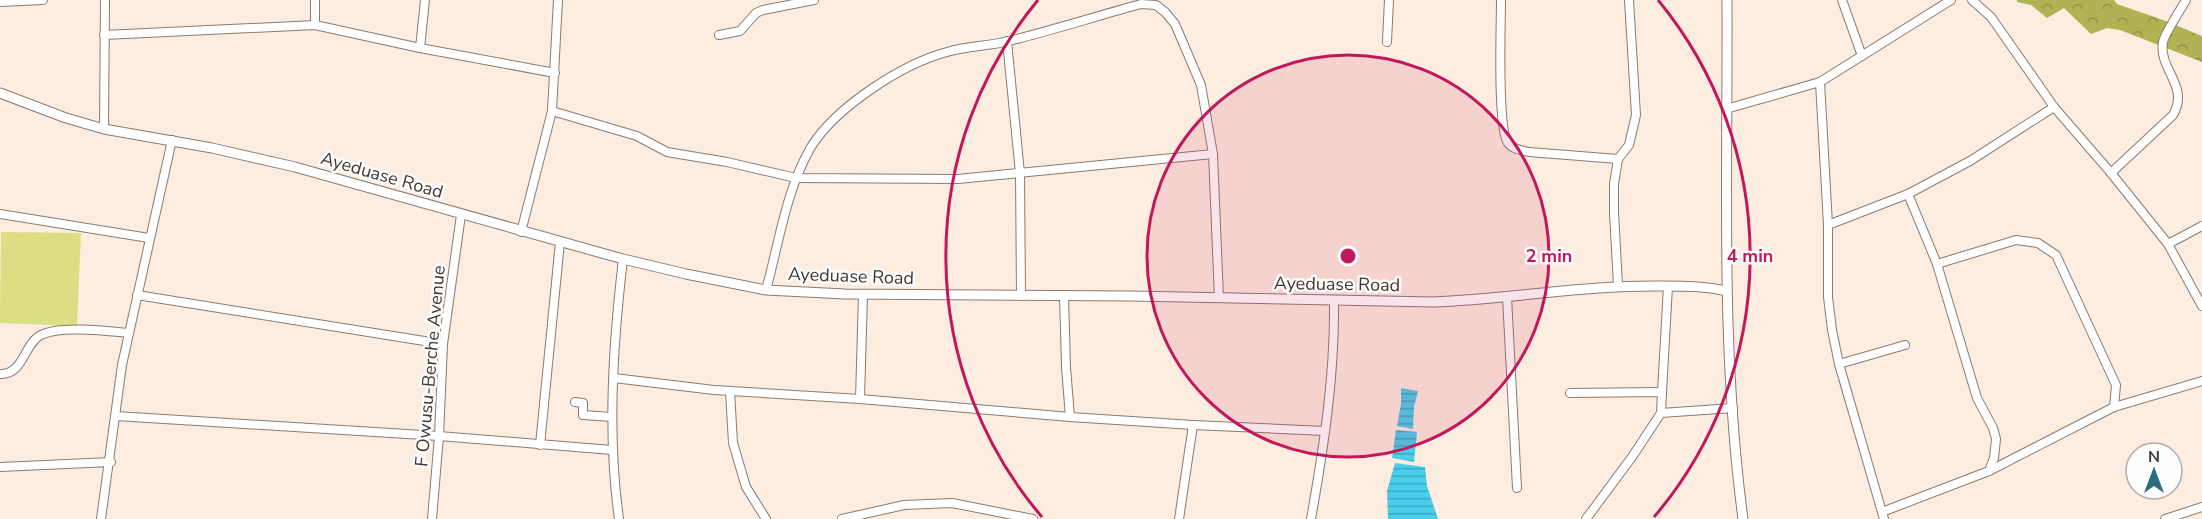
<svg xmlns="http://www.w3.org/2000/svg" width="2202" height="519" viewBox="0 0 2202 519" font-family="'Nunito Sans',sans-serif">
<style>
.forest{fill:url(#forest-crowns)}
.garden{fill:#dbde82}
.water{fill:url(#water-rules)}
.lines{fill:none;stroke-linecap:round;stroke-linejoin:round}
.minor-casing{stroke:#8a7b70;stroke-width:10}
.tertiary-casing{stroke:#8a7b70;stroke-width:11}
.minor{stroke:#fff;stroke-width:8}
.tertiary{stroke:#fff;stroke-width:9}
.ring{fill:none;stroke:#c2185b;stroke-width:3}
.labels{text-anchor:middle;stroke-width:5;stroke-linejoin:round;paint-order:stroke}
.street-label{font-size:18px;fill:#3e3732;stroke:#fdfdfd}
.centre{fill:#c2185b;stroke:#fdfdfd;stroke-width:3}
.ring-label{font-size:18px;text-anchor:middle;font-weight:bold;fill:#c2185b;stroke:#fdfdfd;stroke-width:5;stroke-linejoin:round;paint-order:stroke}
</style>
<defs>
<pattern id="forest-crowns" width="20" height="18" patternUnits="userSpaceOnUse" patternTransform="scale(1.5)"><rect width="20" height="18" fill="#b0b353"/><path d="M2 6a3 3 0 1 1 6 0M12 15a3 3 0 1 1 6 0" fill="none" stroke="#919245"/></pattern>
<pattern id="water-rules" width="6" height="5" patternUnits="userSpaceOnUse" patternTransform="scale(1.5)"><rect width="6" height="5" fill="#49ceeb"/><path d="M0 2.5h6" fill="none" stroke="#3ea8bf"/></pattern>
</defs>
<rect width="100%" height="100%" fill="#fdece0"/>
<path class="forest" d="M2017,0H2114L2117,4L2163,20L2202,36V62L2120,30L2107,28L2091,34L2064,8L2047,18L2031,5L2017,2Z"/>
<path class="garden" d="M1,232L81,233L77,326L0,323Z"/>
<g class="water">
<path d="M1401,388L1418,391L1414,407L1413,429L1397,426L1401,404Z"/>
<path d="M1396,430L1417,432L1414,462L1392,458Z"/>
<path d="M1395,463L1425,467L1427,486L1438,519H1388L1387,491Z"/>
</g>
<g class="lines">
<g class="minor-casing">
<g id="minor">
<path d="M315,0V25"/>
<path d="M1501,0C1501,24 1497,129 1508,143C1513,150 1522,150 1529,152L1618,159"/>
<path d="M1842,0L1862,56"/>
<path d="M1972,0L1991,17L2054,107L2111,173L2168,244L2202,306"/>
<path d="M0,2L43,0"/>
<path d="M104,35L315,25L420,48L555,73"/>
<path d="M719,35L740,31L756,13L763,10L814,0"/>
<path d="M1007,41L1020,173L1021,296"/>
<path d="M1387,42L1389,0"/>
<path d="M420,48L425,0"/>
<path d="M1820,82L1828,225V297L1832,330L1839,364L1884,519"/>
<path d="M1726,109L1820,82L1951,0"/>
<path d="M552,111L637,136L667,152L727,162L796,178L958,179L1213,154"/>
<path d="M104,129L105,0"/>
<path d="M2111,173L2173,115C2190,86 2158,69 2163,42C2165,33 2181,9 2186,0"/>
<path d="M1908,194L1937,264L1977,398L1993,428L1996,439L1994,458L1989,471"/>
<path d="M0,214L149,238"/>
<path d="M1828,225L1908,194L1970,161L2054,107"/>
<path d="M521,232L552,111L558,0"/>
<path d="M2168,244L2202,226"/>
<path d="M1937,264L2016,240L2038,243L2056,255L2116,385L2114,407"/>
<path d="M1618,285L1614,213V184L1618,159L1629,145L1636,115L1629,0"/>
<path d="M766,290C779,243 786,190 811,147C836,107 902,64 947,52C967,46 989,46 1009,41C1053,30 1097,16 1141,4L1156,5L1165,12L1175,24L1201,85L1213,154L1219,298"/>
<path d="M137,295L443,344"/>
<path d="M1064,295L1066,367L1070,417"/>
<path d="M1507,297L1517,488"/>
<path d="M1839,364L1905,345"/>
<path d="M0,374C24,375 24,343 41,335C60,325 108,331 129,333"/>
<path d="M614,378L714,390L860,399L1070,417L1193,425L1325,431"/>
<path d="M730,391L733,443L746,487L766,519"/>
<path d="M1662,392L1668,286"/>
<path d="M1570,393L1662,392L1661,413"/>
<path d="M860,399L863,294"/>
<path d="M575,402L583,403V415L612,417"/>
<path d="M116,416L439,436L612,450"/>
<path d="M540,445L560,242"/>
<path d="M0,467L111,462"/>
<path d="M1882,512L1989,471L2114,407L2202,381"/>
<path d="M101,519L122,365L172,140"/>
<path d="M432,519L439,436L443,344L461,215"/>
<path d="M619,519C607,433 613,345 623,259"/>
<path d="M842,519L904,505L952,503L1033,519"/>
<path d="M1179,519L1193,425"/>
<path d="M1311,519C1324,446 1335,374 1334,300"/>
<path d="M1586,519L1632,457L1661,413L1733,408"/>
<path d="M2165,519L2202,507"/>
</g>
</g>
<g class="tertiary-casing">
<g id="tertiary">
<path d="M1727,0C1728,173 1720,347 1743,519"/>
<path d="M0,93L66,118L104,129L212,148L295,167L623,259L686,274L766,290L845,294L1130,296L1433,302C1509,299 1585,285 1662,286C1683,286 1706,286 1726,291"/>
</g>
</g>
<use href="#minor" class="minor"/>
<use href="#tertiary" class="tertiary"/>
</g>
<circle cx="1348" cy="256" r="201" fill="#c2185b" fill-opacity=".12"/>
<g class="ring">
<circle cx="1348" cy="256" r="201"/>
<path d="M1042 517A402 402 0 0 1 1038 0M1658 0A402 402 0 0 1 1654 517"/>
</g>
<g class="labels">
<g class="street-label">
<text transform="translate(382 175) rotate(16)" y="6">Ayeduase Road</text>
<text transform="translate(851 276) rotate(2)" y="6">Ayeduase Road</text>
<text transform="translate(1337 284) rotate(1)" y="6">Ayeduase Road</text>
<text transform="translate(430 366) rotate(-85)" y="6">F Owusu-Berche Avenue</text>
</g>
</g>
<circle cx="1348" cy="256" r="9" class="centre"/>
<g class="ring-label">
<text x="1549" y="262">2 min</text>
<text x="1750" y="262">4 min</text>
</g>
<g transform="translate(2154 471)"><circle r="28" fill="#fdfdfd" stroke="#b1aeac" stroke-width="1.5"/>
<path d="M0-4.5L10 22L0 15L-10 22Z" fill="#296d7e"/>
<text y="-9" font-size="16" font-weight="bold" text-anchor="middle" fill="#3e3732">N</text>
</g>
</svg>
